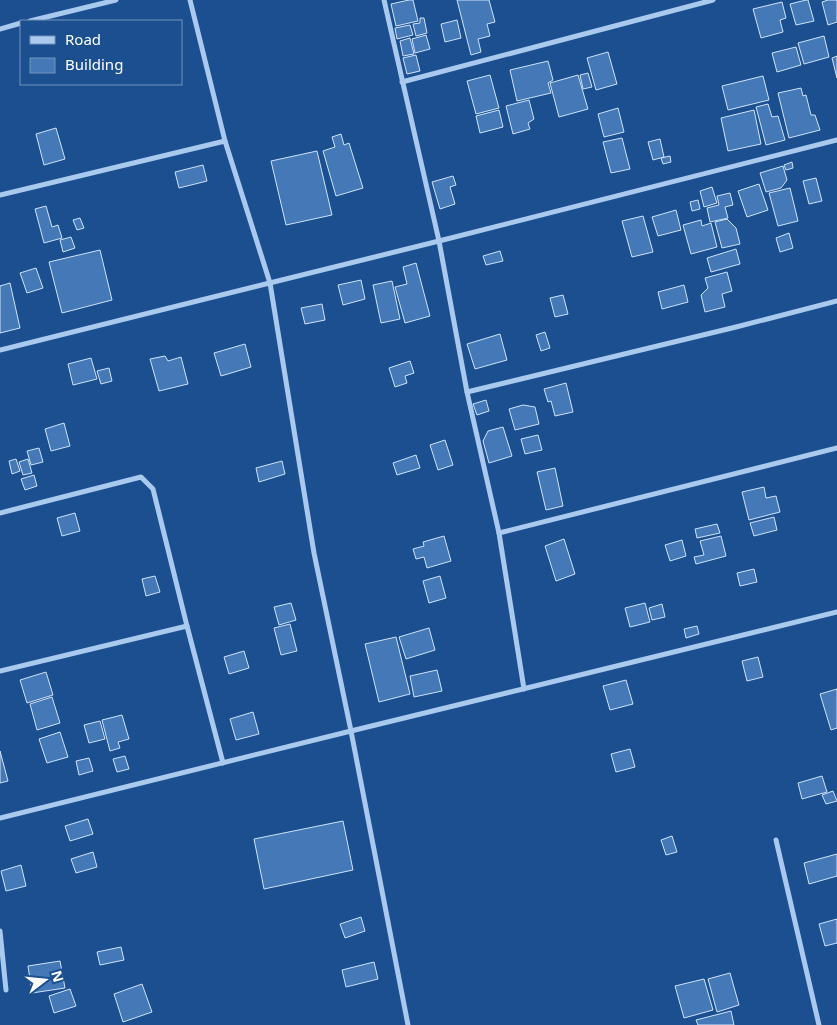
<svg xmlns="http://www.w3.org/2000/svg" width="837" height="1025" viewBox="0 0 837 1025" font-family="'Noto Sans',sans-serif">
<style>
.building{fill:#4478b7;stroke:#cfe3fa}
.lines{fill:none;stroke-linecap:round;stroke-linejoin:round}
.minor{stroke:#a9c9ee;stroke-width:5}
</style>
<rect width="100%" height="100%" fill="#1b4f8f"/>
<g class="building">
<path d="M409,0H413L418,21L396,26L391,4Z"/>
<path d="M457,0H489L495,22L487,24L490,36L478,39L481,52L471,55Z"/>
<path d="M806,0H808L814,21L796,25L790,4Z"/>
<path d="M828,0H837V22L828,25L822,2Z"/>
<path d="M782,2L786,18L780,20L783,32L761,38L753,9Z"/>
<path d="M420,18H424L427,33L416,36L413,24L420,23Z"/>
<path d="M457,20L461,38L445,42L441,24Z"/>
<path d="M410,25L413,35L397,39L395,28Z"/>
<path d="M426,35L430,49L415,53L412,39Z"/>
<path d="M824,36L829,57L804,64L798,43Z"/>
<path d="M410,38L414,54L403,56L400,41Z"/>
<path d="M796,47L801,65L777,72L772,53Z"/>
<path d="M608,52L617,84L596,90L587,58Z"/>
<path d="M416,55L420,71L407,74L403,58Z"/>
<path d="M837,56V78L832,58Z"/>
<path d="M548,61L553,80L548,83L551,93L517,101L510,70Z"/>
<path d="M588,73L592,87L583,89L580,75Z"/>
<path d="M490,75L499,108L476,114L467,81Z"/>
<path d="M578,75L588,109L559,117L550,83Z"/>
<path d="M763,76L769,100L728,110L722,86Z"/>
<path d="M801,88L803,96L806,95L811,115H815L820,130L789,138L778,93Z"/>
<path d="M529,100L534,119L528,123L530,129L513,134L506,106Z"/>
<path d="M768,104L772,117L778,116L785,140L766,145L756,107Z"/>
<path d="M618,108L624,132L604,137L598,114Z"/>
<path d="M499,110L503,127L480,133L476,116Z"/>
<path d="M754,110L761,144L728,151L721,118Z"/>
<path d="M56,128L65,159L44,165L36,134Z"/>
<path d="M341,134L344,145L349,143L363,188L336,196L323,151L335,147L332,137Z"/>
<path d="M622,138L630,169L611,173L603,142Z"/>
<path d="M660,139L664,157L653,160L648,142Z"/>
<path d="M317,151L332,215L286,225L271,161Z"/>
<path d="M670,156L671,162L663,164L661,158Z"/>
<path d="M792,162L793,168L786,170L784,165Z"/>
<path d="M203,165L207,181L179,188L175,172Z"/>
<path d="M783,166L787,180L781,188L766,192L760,173Z"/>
<path d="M453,176L456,185L450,187L455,204L440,209L432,182Z"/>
<path d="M816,178L822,201L809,204L803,181Z"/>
<path d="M759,184L768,210L747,217L738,191Z"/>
<path d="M712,187L717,203L704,207L700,191Z"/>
<path d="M790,188L798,221L778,226L769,193Z"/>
<path d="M730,193L733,205L725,207L728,218L710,222L707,208L719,205L717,196Z"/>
<path d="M698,200L700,209L692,211L690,202Z"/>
<path d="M46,206L52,227L58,225L62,238L44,243L35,209Z"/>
<path d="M676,210L681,230L658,236L652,217Z"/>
<path d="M643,216L653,252L632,257L622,221Z"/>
<path d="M80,218L84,228L77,230L73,220Z"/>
<path d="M727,219L736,228L740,244L722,248L715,222Z"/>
<path d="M701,220L702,226L711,223L717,247L691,254L683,225Z"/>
<path d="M789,233L793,248L780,252L776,238Z"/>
<path d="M71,237L75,248L63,252L60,240Z"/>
<path d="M736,249L740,264L711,272L707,258Z"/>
<path d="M100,250L112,300L62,313L49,262Z"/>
<path d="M500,251L503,261L486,265L483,256Z"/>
<path d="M416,263L430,316L405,323L395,287L407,284L403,267Z"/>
<path d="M36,268L43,288L27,293L20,273Z"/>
<path d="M727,272L732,291L722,294L725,307L705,312L701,295L708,288L705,278Z"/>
<path d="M361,280L365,299L343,305L338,285Z"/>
<path d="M392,281L400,319L381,323L373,285Z"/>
<path d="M10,283L20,328L0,333V286Z"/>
<path d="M684,285L688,302L662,309L658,292Z"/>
<path d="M563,295L568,314L555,317L550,298Z"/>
<path d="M322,304L325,320L305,324L301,308Z"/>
<path d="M545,332L550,348L541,351L536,335Z"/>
<path d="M500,334L507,360L475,369L467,344Z"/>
<path d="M245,344L251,367L221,376L214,353Z"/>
<path d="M165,356L168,361L181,357L188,384L159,391L150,359Z"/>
<path d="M91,358L97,379L73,385L68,364Z"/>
<path d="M410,361L414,373L405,376L407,383L395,387L389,368Z"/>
<path d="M109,368L112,381L101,384L97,371Z"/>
<path d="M566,383L573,412L555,416L551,401L548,402L544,389Z"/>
<path d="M486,400L489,411L477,415L473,404Z"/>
<path d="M523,405L535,407L539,424L515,430L509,409Z"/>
<path d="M64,423L70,446L51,451L45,429Z"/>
<path d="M503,427L512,456L489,463L483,441L488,431Z"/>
<path d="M538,435L542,450L525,454L521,439Z"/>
<path d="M445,440L453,465L438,470L430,445Z"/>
<path d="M39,448L43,462L31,465L27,451Z"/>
<path d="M416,455L420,468L397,475L393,463Z"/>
<path d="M16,459L20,471L12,474L9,461Z"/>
<path d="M28,459L32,473L23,475L19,462Z"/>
<path d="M282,461L285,474L259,482L256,468Z"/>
<path d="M555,468L563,506L546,510L537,472Z"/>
<path d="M34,475L37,486L25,490L21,479Z"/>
<path d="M764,487L766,498L776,496L780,512L749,520L742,492Z"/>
<path d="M75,513L80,531L62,536L57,518Z"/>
<path d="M774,517L777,530L754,536L750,523Z"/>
<path d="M717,524L720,533L697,538L695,529Z"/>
<path d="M444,536L451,561L427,568L424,557L416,559L413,549L424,546L423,542Z"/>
<path d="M721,536L726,556L696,564L694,557L704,555L700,541Z"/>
<path d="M564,539L575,574L556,581L545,546Z"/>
<path d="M682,540L686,556L670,561L665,545Z"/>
<path d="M754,569L757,582L740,586L737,573Z"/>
<path d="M155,576L160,592L146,596L142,579Z"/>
<path d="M440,576L446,598L429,603L423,581Z"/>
<path d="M291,603L296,620L279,625L274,607Z"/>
<path d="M645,603L650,622L630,627L625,608Z"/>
<path d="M662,604L665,617L652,620L649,608Z"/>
<path d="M290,624L297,651L281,655L274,628Z"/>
<path d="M697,626L699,634L686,638L684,629Z"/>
<path d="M429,628L435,650L406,659L399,637Z"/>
<path d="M396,637L410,694L379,702L365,644Z"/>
<path d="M244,651L249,668L229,674L224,657Z"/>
<path d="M758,657L763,677L747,681L742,661Z"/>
<path d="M437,670L442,691L414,697L410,676Z"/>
<path d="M46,672L53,695L27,703L20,680Z"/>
<path d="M626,680L633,704L610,710L603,686Z"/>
<path d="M837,689V728L831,730L820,694Z"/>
<path d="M52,697L60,723L37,730L30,704Z"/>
<path d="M253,712L259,734L236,740L230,719Z"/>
<path d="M122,715L129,739L118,742L120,748L110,751L102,720Z"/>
<path d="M100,721L105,739L89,743L84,725Z"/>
<path d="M60,732L68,757L47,763L39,739Z"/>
<path d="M630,749L635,767L616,772L611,754Z"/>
<path d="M0,751L8,781L0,783Z"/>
<path d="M125,756L129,769L117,772L113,759Z"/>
<path d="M89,758L93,771L79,775L76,761Z"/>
<path d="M822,776L827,792L802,799L798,783Z"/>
<path d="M833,791L837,801L826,804L822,795Z"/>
<path d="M88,819L93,834L70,841L65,826Z"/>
<path d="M343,821L353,870L264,889L254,839Z"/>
<path d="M672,836L677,852L666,855L661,840Z"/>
<path d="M93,852L97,867L76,873L71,859Z"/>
<path d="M837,854V876L809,884L804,863Z"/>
<path d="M21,865L26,886L6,891L1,871Z"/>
<path d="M361,917L365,931L345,938L340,924Z"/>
<path d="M837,919V943L825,946L819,924Z"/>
<path d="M121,947L124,960L100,965L97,952Z"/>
<path d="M60,961L65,988L32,993L28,966Z"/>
<path d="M374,962L378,979L346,987L342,970Z"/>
<path d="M730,973L739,1005L717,1012L708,979Z"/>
<path d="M704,979L713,1010L684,1018L675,986Z"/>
<path d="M142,984L152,1012L123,1022L114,994Z"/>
<path d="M70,989L76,1006L54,1013L49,996Z"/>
<path d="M731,1011L734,1025H698L696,1020Z"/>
</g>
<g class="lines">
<g class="minor">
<path d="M190,0L225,141L270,283L314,553L351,731L408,1025"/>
<path d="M384,0L439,241L467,392L499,533L524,689"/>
<path d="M30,21L116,0"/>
<path d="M0,29L21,23"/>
<path d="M402,82L713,0"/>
<path d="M0,195L225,141"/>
<path d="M0,350L439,241L837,140"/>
<path d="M467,392L736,327L837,301"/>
<path d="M0,513L141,477L153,489L187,626"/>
<path d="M499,533L837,448"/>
<path d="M0,671L187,626L223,763"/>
<path d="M0,818L351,731L837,612"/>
<path d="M776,840L819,1025"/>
<path d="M0,931L6,990"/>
</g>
</g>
<rect x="20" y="20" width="162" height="65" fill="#1b4f8f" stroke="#7695bc"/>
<rect x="30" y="36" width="25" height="8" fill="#a9c9ee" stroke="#7695bc"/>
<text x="65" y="45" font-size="15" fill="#ffffff">Road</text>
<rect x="30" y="58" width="25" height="15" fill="#4478b7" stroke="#7695bc"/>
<text x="65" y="70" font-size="15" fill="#ffffff">Building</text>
<g transform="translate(45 980) rotate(74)" stroke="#1b4f8f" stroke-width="4" paint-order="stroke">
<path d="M0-4L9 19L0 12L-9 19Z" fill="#ffffff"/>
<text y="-8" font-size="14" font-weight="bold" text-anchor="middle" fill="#ffffff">N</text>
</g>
</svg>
